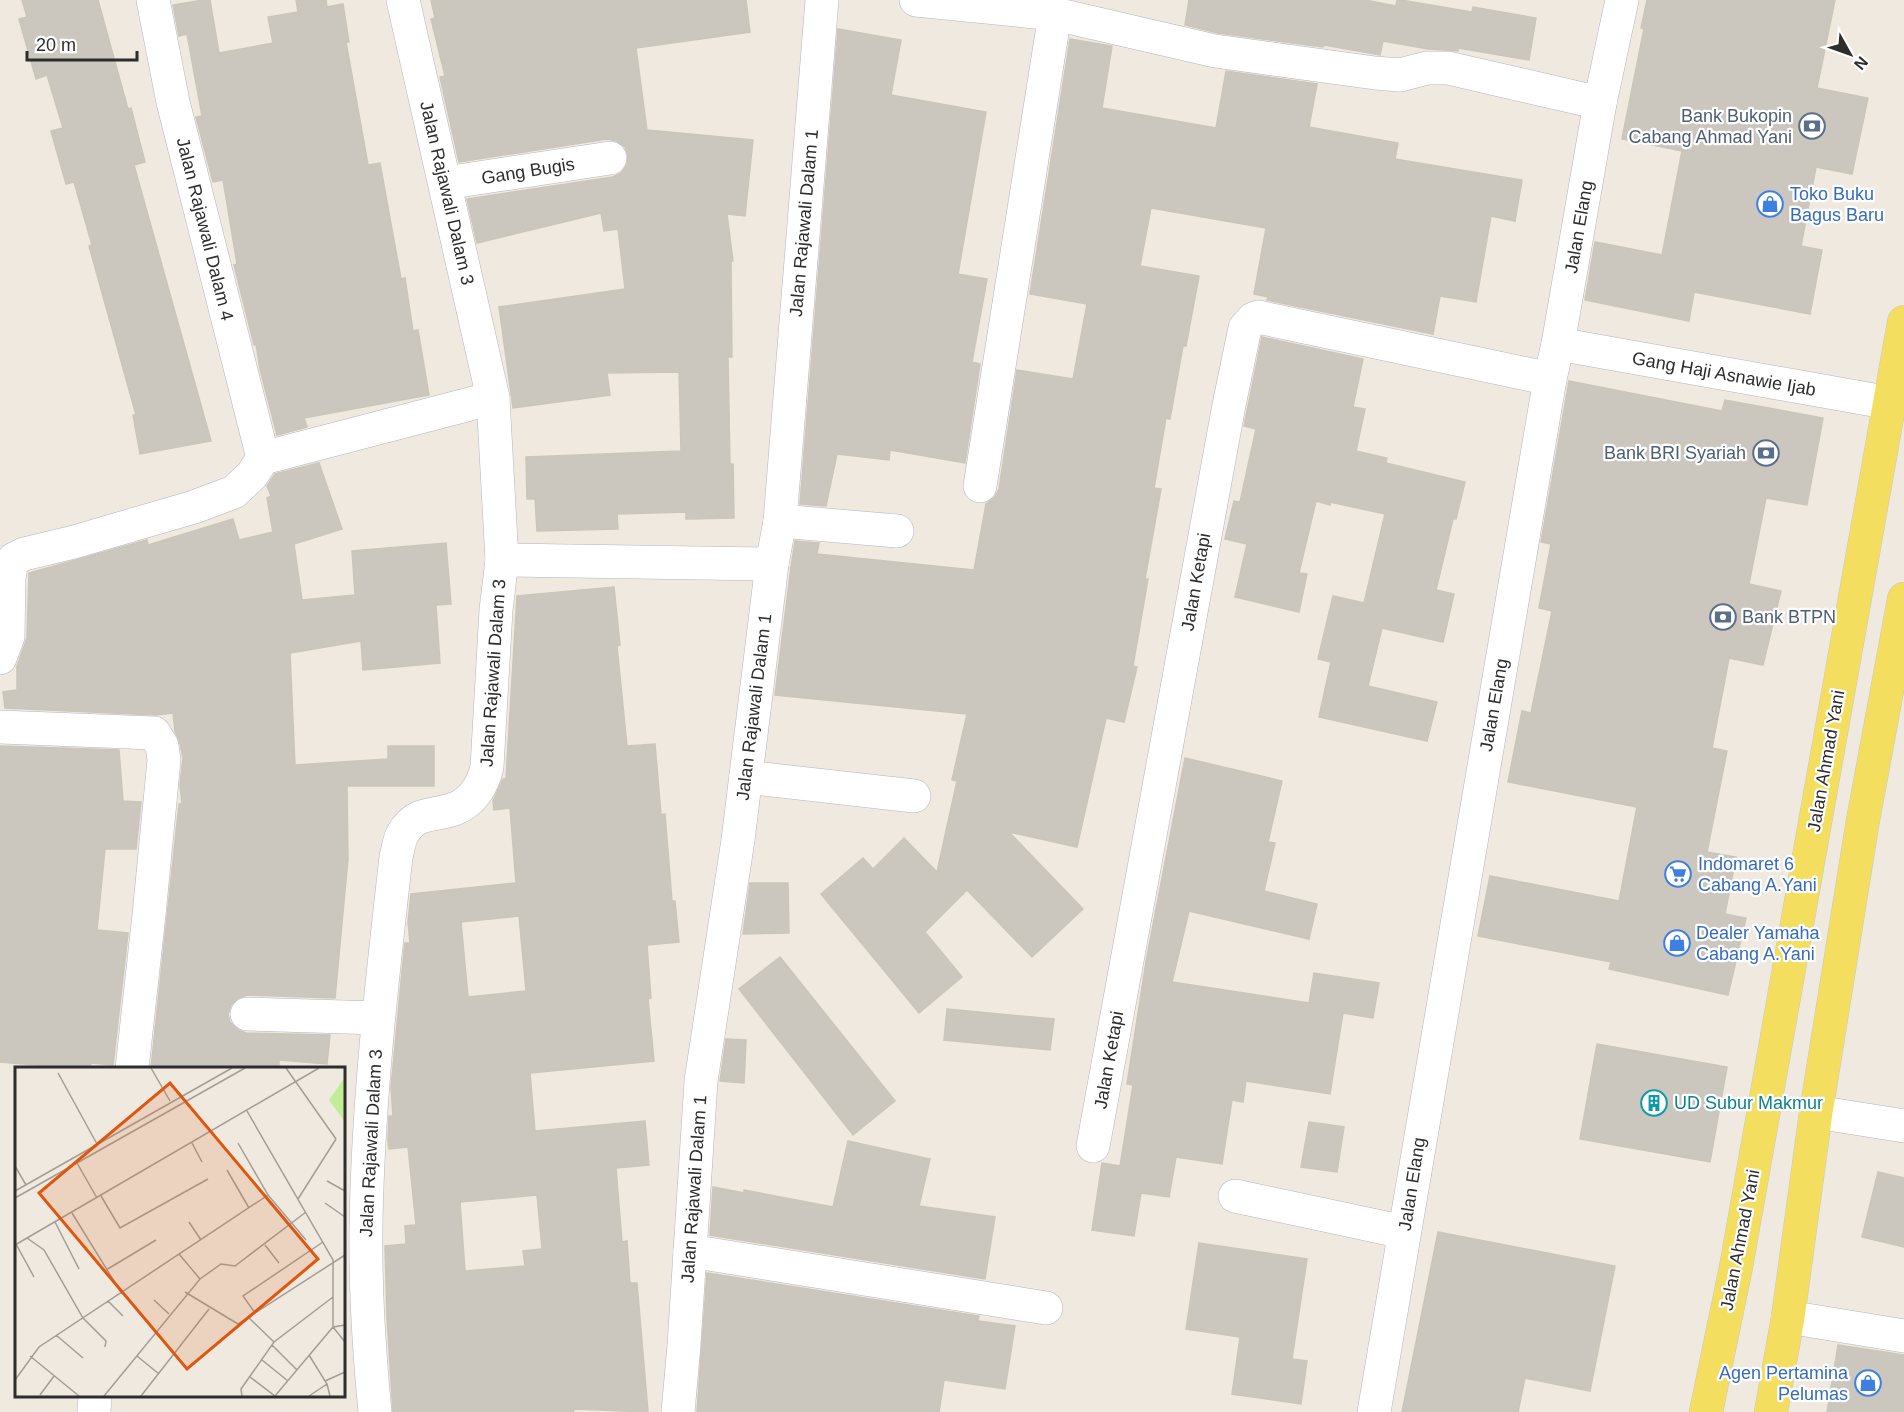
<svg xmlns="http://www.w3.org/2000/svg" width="1904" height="1412" viewBox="0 0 1904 1412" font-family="Arial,sans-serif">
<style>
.building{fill:#cbc7be;stroke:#cbc6b9;stroke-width:1.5;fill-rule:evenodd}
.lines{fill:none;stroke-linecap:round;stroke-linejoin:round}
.minor-casing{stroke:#b3b4c1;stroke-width:34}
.major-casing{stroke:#c8c8c8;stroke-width:34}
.minor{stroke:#fff;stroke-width:33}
.major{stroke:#f4de5f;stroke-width:33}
.labels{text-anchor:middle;stroke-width:4.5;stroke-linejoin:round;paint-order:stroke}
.service-label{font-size:18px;fill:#4e5e75;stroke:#fff;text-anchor:end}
.street-label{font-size:18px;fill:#2d2d2d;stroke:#fff}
.shop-label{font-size:18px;fill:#366cbe;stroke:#fff;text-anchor:start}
.culture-label{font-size:18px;fill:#0d838f;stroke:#fff;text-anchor:start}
.inset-road{fill:none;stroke:#a19e98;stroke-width:1.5}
.view{fill:#df570e;fill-opacity:0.15;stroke:#df570e;stroke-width:3}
.inset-edge{fill:none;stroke:#2d2d2d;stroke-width:3}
</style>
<rect width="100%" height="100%" fill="#efe9e0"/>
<g class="building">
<path d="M22,0H98L128,109L131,108L145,162L134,165L211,441L140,454L133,415H136L89,246L92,245L74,182L66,184L51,131L63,128L47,75L36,79L19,19L27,17Z"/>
<path d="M203,0H210L219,53L273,43L268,17L298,12L296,0H326L327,7L343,4L349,42H346L368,165L380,163L401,279L405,278L413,331L418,330L429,395L304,418L307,427L277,435L260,369L256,344L254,345L234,265L237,264L223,180L213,182L196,117L202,116L187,34L179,36L173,5Z"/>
<path d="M431,0H746L750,32L636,48L647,130L753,140L745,216L727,214L733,261H731L732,357H728L730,464H733L734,518L686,519V512L617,514L618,529L537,531L535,499H527L526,457L681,451L679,372L607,373L610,395L513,408L499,307L625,289L618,229L604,231L601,213L477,243L467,199L613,177L621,173L627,165L628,155L625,147L617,141L607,139L459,162L440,77L445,76L431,19L435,18Z"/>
<path d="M1189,0H1365L1396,6L1397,0H1401L1472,12L1473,7L1536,18L1529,60L1458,48V51L1428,49L1383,41L1380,55L1324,45L1323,47L1218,33L1185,25Z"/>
<path d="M1647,0H1835L1817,88L1868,98L1852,174L1816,167L1801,246L1822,250L1810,314L1694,292L1689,321L1585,300L1595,242L1662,255L1682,151L1622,139L1644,29L1641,28Z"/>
<path d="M838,29L901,40L891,95L986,112L958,274L987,279L972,362L980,364L965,463L890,450L889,460L837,454L826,506L800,504Z"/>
<path d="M1070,39L1112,46L1102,108L1216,128L1226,71L1317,84L1309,127L1398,143L1395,159L1522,180L1515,221L1491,216L1476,302L1440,296L1433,334L1267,300L1268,297L1254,294L1266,228L1151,208L1140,266L1199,276L1186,346H1183L1170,419L1166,418L1154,488L1161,489L1145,579H1148L1133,666L1137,667L1124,722L1106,718L1077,847L1009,832L1083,909L1032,957L967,890L925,932L962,977L919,1013L821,894L863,858L873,869L904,838L937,872L957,781L952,780L967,714L775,695L791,567L795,541L819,543L817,554L974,570L986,504L994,498L999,489L1017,370L1073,379L1087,304L1030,294Z"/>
<path d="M1262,337L1363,359L1353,407L1365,409L1356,451L1387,458L1386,463L1465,482L1456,519H1453L1436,590L1454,594L1443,642L1382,628L1368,686L1437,702L1427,741L1319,717L1331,662L1318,659L1333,596L1364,603L1385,514L1330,502V505L1316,501L1299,573L1307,574L1299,612L1235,597L1247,544L1225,539L1234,501L1240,502L1256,429L1244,426Z"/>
<path d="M1569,381L1722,411L1725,400L1823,418L1807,505L1766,498L1749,584L1781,591L1763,665L1729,658L1712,748L1727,751L1707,852L1736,857L1725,914L1746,918L1728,995L1609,969L1611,962L1478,936L1490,876L1619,901L1637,807L1508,782L1522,711L1531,713L1552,611L1539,608L1551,544L1541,542Z"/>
<path d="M319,463L342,529L294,544L302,600L355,595L352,551L446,543L451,604L436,605L440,663L363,670L361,641L290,653L295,765L388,759V746H434V786H347L348,859L335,998L248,995L238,998L231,1005L228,1014L230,1022L238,1030L246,1033L330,1035L327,1064L279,1060V1068H227L187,1065L186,1068H151L179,804H182L180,785L183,758L180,743L175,731L173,713L156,715L5,708L3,692L17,690V666L27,638L29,573L147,540L148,545L233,519L239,540L273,532L267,498L271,496L267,486L275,474Z"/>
<path d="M614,587L620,645L617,646L627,746L655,744L661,815L665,814L672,901H675L679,942L647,945L651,998L648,999L654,1061L530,1073L535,1131L645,1121L649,1165L616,1168L622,1242L627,1241L630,1283H637L648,1412L575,1409L573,1412H393L387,1318L385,1246L406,1244L405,1226L416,1225L408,1147L389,1149L388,1141L389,1116H393L391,1088L404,951L405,943H410L408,922L411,894L516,883L510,808L494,810L493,801L503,779H506L517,596ZM519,916L526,991L468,997L461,922ZM537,1195L542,1249L523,1251L525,1266L465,1271L460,1202Z"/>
<path d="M0,746L119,750L123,801L141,802L136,849H105L97,930L128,933L113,1065L91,1063L90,1068H70L0,1062Z"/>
<path d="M1185,758L1282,781L1268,842L1275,843L1264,891L1317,904L1309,939L1189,911L1172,982L1309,1003L1314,973L1379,983L1373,1018L1343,1013L1330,1094L1246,1081L1243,1102L1232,1100L1222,1164L1176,1157L1169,1197L1141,1193L1134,1236L1092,1230L1102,1163L1120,1166L1133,1085L1127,1084L1146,962Z"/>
<path d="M750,883H788L789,933L743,934Z"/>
<path d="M780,957L895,1101L853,1135L739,989Z"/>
<path d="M947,1009L1054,1019L1050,1050L944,1040Z"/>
<path d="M726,1039L746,1040L744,1083L720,1081Z"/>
<path d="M1597,1044L1727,1067L1710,1162L1580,1139Z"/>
<path d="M1309,1122L1344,1127L1337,1172L1301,1167Z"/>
<path d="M848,1141L930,1159L919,1206L995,1217L985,1279L710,1235L713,1187L744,1193V1190L833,1207Z"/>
<path d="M1878,1172L1904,1178V1247L1862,1237Z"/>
<path d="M1438,1232L1615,1266L1590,1391L1525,1378L1518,1412H1402Z"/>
<path d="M1199,1243L1307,1259L1292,1359L1307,1361L1301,1404L1232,1394L1240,1337L1186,1329Z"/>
<path d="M707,1273L979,1316L978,1321L1015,1326L1005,1389L944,1380L939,1412H697Z"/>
<path d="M1838,1345L1904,1355V1412H1827Z"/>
</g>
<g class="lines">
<g class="minor-casing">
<g id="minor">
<path d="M153,0L173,102L263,458"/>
<path d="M916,0L1055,14L1215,51L1375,73L1400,75L1427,68H1448L1600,103"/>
<path d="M445,183L610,158"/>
<path d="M1558,344L1890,403"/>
<path d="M980,486L1055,14"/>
<path d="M780,521L897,531"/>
<path d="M502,560L772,564"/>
<path d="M0,658L8,637L9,577L11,566L14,559L24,554L74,542L194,507L234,492L252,475L263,458L493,398"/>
<path d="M0,727L154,733L162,746L164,760L149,915L132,1068"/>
<path d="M746,777L914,796"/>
<path d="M247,1014L378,1018"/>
<path d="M1816,1112L1904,1126"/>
<path d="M1093,1146L1229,405L1245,328L1253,319L1258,317L1550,379"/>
<path d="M1235,1196L1404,1232"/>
<path d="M690,1251L1046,1308"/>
<path d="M1788,1317L1904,1336"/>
<path d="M94,1412L95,1396"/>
<path d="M375,1412C369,1350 365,1287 366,1225C368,1102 382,980 396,857C398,850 399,841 402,835C416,810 432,817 454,809C472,803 483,785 487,767L496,610L502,560L493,398L403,0"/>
<path d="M678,1412L684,1345L701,1081L738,840L772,564L780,521L822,0"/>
<path d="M1374,1412L1550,379L1558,344L1600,103L1622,0"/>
</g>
</g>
<g class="major-casing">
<g id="major">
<path d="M1706,1412L1736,1267L1904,322"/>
<path d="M1771,1412L1788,1317L1816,1112L1863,820L1904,599"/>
</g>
</g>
<use href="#minor" class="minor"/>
<use href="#major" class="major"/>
</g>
<defs>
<g id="bank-ring" transform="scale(1.35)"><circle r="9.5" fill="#fff" stroke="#5c6f8a" stroke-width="1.5"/><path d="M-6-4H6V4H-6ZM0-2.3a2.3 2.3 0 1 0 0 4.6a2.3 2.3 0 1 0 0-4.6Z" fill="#5c6f8a"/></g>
<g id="shop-ring" transform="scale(1.35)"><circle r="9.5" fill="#fff" stroke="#3f7fe0" stroke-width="1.5"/><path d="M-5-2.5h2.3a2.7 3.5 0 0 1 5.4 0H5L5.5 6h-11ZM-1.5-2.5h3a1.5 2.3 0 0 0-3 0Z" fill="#3f7fe0"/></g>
<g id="supermarket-ring" transform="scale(1.35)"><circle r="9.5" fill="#fff" stroke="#3f7fe0" stroke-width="1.5"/><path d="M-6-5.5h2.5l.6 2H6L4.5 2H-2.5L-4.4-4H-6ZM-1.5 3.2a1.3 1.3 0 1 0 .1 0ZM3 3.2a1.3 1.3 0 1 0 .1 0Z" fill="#3f7fe0"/></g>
<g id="building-ring" transform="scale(1.35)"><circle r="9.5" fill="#fff" stroke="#0f9aa8" stroke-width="1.5"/><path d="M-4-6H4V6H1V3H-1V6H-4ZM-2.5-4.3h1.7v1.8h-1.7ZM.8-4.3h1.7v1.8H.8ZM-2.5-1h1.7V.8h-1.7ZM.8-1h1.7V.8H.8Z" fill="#0f9aa8"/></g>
</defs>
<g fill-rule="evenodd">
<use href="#bank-ring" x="1812" y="126"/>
<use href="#shop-ring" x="1770" y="204"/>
<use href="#bank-ring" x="1766" y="453"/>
<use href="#bank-ring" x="1723" y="617"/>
<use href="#supermarket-ring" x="1678" y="874"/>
<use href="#shop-ring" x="1677" y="943"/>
<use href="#building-ring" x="1654" y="1103"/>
<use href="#shop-ring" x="1868" y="1383"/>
</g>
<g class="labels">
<g class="service-label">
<text x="1792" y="122">Bank Bukopin<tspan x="1792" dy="21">Cabang Ahmad Yani</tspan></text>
<text x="1746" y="459">Bank BRI Syariah</text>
<text x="1742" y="623" text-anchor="start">Bank BTPN</text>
</g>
<g class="street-label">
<text transform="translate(528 171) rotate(-9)" y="6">Gang Bugis</text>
<text transform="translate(447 193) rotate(77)" y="6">Jalan Rajawali Dalam 3</text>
<text transform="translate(804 223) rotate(-85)" y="6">Jalan Rajawali Dalam 1</text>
<text transform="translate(1579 227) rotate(-80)" y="6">Jalan Elang</text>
<text transform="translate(205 229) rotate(76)" y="6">Jalan Rajawali Dalam 4</text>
<text transform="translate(1724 374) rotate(10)" y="6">Gang Haji Asnawie Ijab</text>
<text transform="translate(1196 582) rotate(-80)" y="6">Jalan Ketapi</text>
<text transform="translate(493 673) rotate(-86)" y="6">Jalan Rajawali Dalam 3</text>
<text transform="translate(1494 705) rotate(-80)" y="6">Jalan Elang</text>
<text transform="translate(754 707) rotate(-83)" y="6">Jalan Rajawali Dalam 1</text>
<text transform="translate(1826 761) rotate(-80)" y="6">Jalan Ahmad Yani</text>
<text transform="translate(1109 1060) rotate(-80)" y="6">Jalan Ketapi</text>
<text transform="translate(371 1143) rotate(-87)" y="6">Jalan Rajawali Dalam 3</text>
<text transform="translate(1412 1184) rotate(-81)" y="6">Jalan Elang</text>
<text transform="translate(694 1189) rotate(-86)" y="6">Jalan Rajawali Dalam 1</text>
<text transform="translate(1740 1240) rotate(-79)" y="6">Jalan Ahmad Yani</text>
</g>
<g class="shop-label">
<text x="1790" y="200">Toko Buku<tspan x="1790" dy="21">Bagus Baru</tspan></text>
<text x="1698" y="870">Indomaret 6<tspan x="1698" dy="21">Cabang A.Yani</tspan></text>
<text x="1696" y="939">Dealer Yamaha<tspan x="1696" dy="21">Cabang A.Yani</tspan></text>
<text x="1848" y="1379" text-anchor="end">Agen Pertamina<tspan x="1848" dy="21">Pelumas</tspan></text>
</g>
<g class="culture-label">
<text x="1674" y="1109">UD Subur Makmur</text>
</g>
</g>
<g transform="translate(15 1067)">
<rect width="330" height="330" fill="#efe9e0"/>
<path d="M330,10V55L314,33Z" fill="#c2ed97"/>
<path class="inset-road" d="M136,1L155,34M271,1L321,72M43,6L82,77M232,44L318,193V260L330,258M177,76L187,95M62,96L82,131M0,99L11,118M212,103L234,141M312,114L330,124M0,124L217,1M253,128L291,173M86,129L105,161L193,112M0,131L230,1M283,132L321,72M310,136L330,150M57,146L107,227M40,155L64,202M174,155L186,173M12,171L29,183L68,251L91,274L90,280M1,177L19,210M0,178L304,1M250,178L264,196M164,187L185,212M91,203L141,173M170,225L223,257L330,188M139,233L154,247M93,234L108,249M240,246L228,229L308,175M234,251L259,275M41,268L68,291M257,278L282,303M294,288L312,317L315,329M15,289L64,329M122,289L144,307M247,293L273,314M235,310L260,329L318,260L330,275M0,313L24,280L253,128L223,76M310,314L330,305M25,328L39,309M89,329L185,212L206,197L220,199L291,145M126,329L194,242M227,329L226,322L259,275L318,230M294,329L312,317"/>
<path class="view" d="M155,16L303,192L172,302L24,126Z"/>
<rect width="330" height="330" class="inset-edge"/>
</g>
<g transform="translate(1850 54) rotate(130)" stroke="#ffffff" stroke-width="4.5" paint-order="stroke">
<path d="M0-4.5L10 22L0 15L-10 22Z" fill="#2d2d2d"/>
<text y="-9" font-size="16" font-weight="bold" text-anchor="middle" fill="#2d2d2d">N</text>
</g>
<path d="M27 51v9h110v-9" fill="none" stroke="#2d2d2d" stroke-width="3"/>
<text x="36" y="51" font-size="18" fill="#2d2d2d" stroke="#ffffff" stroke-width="4.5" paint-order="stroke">20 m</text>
</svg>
